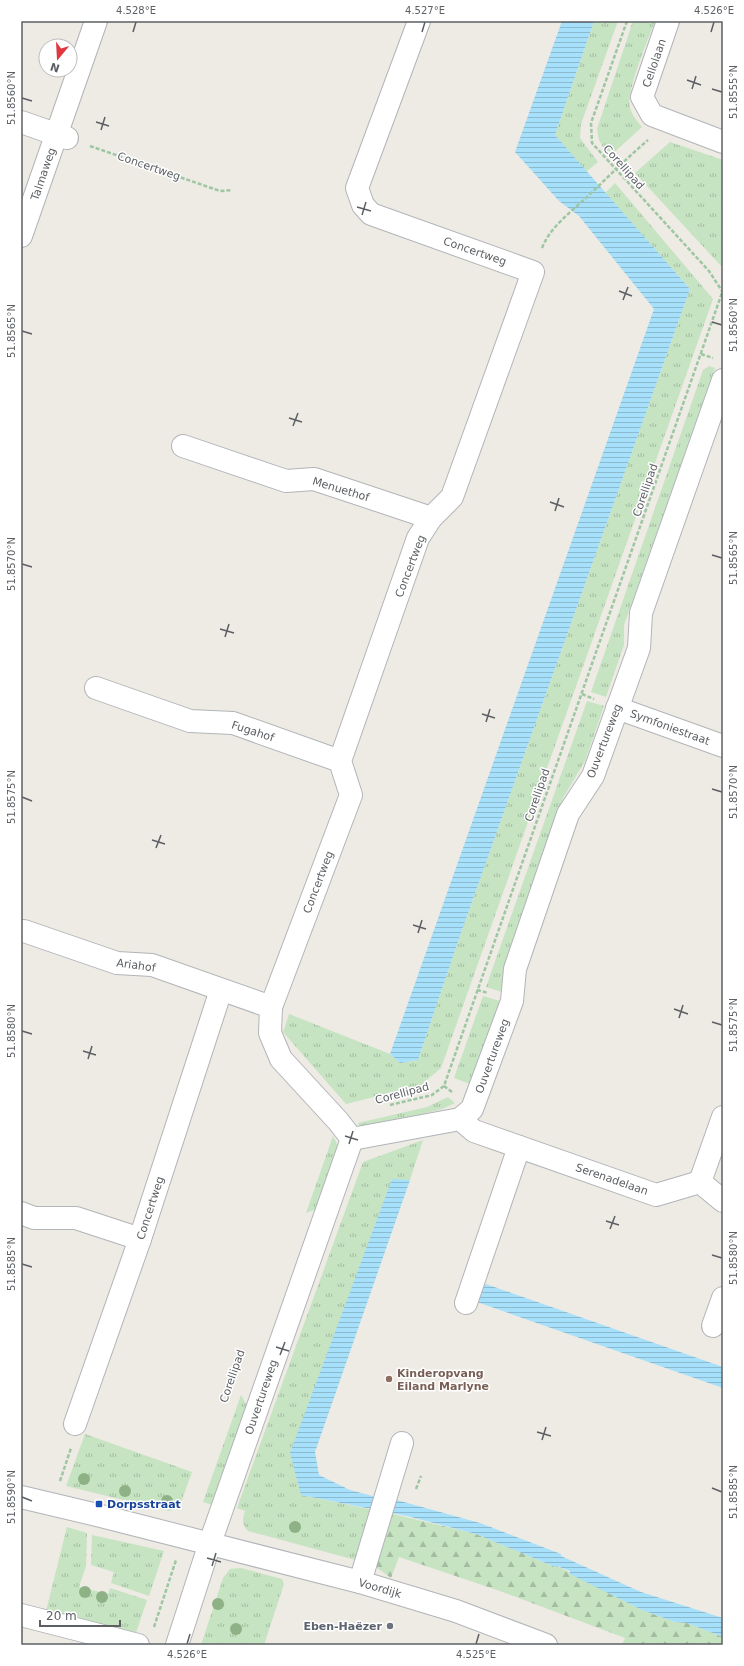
<svg xmlns="http://www.w3.org/2000/svg" width="744" height="1666" viewBox="0 0 744 1666" font-family="'DejaVu Sans',sans-serif">
<style>
.grass{fill:url(#grass-tufts)}
.forest{fill:url(#forest-firs)}
.water{fill:url(#water-rules)}
.lines{fill:none;stroke-linecap:round;stroke-linejoin:round}
.minor-casing{stroke:#b1b5b8;stroke-width:24}
.path{stroke:#9dc7a3;stroke-width:2.5;stroke-dasharray:4 2;stroke-linecap:butt}
.minor{stroke:#fff;stroke-width:22}
.tree{fill:#8eb286}
.ticks{fill:none;stroke:#5c6064;stroke-width:1.5}
.education-dot{fill:#8d6e63;stroke:#fff;stroke-width:1.5}
.transit-dot{fill:#1a4fb4;stroke:#fff;stroke-width:1.5}
.worship-dot{fill:#6b7280;stroke:#fff;stroke-width:1.5}
.labels{text-anchor:middle;stroke-width:3;stroke-linejoin:round;paint-order:stroke}
.street-label{font-size:11px;fill:#5c6064;stroke:#fff}
.education-label{font-size:11px;font-weight:bold;fill:#785e54;stroke:#fff;text-anchor:start}
.transit-label{font-size:11px;font-weight:bold;fill:#164399;stroke:#fff;text-anchor:start}
.worship-label{font-size:11px;font-weight:bold;fill:#5b616d;stroke:#fff;text-anchor:end}
.neatline{fill:none;stroke:#5c6064;stroke-width:1.5}
.ticks-label{font-size:10px;text-anchor:middle;fill:#5c6064}
</style>
<defs>
<pattern id="grass-tufts" width="24" height="20" patternUnits="userSpaceOnUse"><rect width="24" height="20" fill="#c6e4c2"/><path d="M3 7l-1-3M5 7V3M7 7l1-3M15 17l-1-3M17 17v-4M19 17l1-3" fill="none" stroke="#a4bca1"/></pattern>
<pattern id="forest-firs" width="22" height="20" patternUnits="userSpaceOnUse"><rect width="22" height="20" fill="#c6e4c2"/><path d="M5 1l3.5 6h-7zM16 11l3.5 6h-7z" fill="#a4bca1"/></pattern>
<pattern id="water-rules" width="6" height="5" patternUnits="userSpaceOnUse"><rect width="6" height="5" fill="#a7e0fa"/><path d="M0 2.5h6" fill="none" stroke="#8bb9ce"/></pattern>
</defs>
<rect width="100%" height="100%" fill="#eeeae4"/>
<g class="grass">
<path d="M594,21H618L581,124L580,138L598,162L586,172L555,135Z"/>
<path d="M633,21H655C648,40 626,90 630,108C632,115 637,121 642,127L609,157L599,140L597,129Z"/>
<path d="M670,142L723,160V268L635,173Z"/>
<path d="M615,183L713,299L441,1068L421,1085L346,1104L283,1032L289,1014L390,1054L400,1063L418,1060L462,930L690,289L605,193Z"/>
<path d="M709,366L715,368L624,625V645L606,697L591,692L703,370Z"/>
<path d="M587,701L604,706L585,761L563,798L503,969L502,992L486,987Z"/>
<path d="M483,996L500,1001L470,1084L454,1078Z"/>
<path d="M448,1097L455,1103L442,1109L361,1130L358,1123L427,1107Z"/>
<path d="M333,1136L338,1146L317,1209L306,1213Z"/>
<path d="M423,1140L410,1180H392L301,1495L374,1510L359,1561L248,1531C242,1524 242,1520 245,1511L237,1508L363,1162Z"/>
<path d="M241,1395L247,1406L212,1505L203,1502Z"/>
<path d="M85,1434L192,1472L179,1508L169,1511L66,1486Z"/>
<path d="M67,1527L87,1533L86,1566L79,1587L108,1594L110,1588L147,1600L135,1636L46,1611Z"/>
<path d="M92,1535L164,1551L149,1596L111,1583L114,1572L91,1565Z"/>
<path d="M241,1568L282,1579L284,1584L264,1645H201L223,1578L230,1569Z"/>
</g>
<path class="forest" d="M389,1513L476,1534L555,1567L557,1566L642,1610L675,1622L687,1623L723,1637V1645H622L625,1638L500,1591L399,1557L391,1578L373,1565Z"/>
<g class="water">
<path d="M562,21H594L555,135L690,289L462,930L418,1060L400,1063L390,1054L654,309L579,216L559,201L515,152Z"/>
<path d="M392,1179L410,1180L315,1452L319,1475L350,1490L376,1497L393,1499L480,1523L561,1554V1556L641,1592L723,1618V1637L687,1623L675,1622L642,1610L570,1574V1571L557,1566L555,1567L476,1534L407,1516L301,1495L290,1453Z"/>
<path d="M480,1282L723,1367V1388L474,1301Z"/>
</g>
<g class="lines">
<g class="minor-casing">
<g id="minor">
<path d="M668,21L642,97L652,115L723,142"/>
<path d="M21,122L67,138"/>
<path d="M21,236L96,21"/>
<path d="M183,446L286,481L314,479L431,518"/>
<path d="M96,688L190,721L233,723L340,761"/>
<path d="M617,708L723,746"/>
<path d="M24,931L117,963L152,965L271,1007"/>
<path d="M460,1119L474,1131L656,1195L700,1182L723,1201"/>
<path d="M352,1139L338,1121L281,1059L270,1033L271,1007L351,795L340,761L418,538L431,518L452,497L533,272L371,214L363,205L357,188L419,21"/>
<path d="M352,1139L460,1119L472,1109L512,1001L515,969L568,814L593,776L639,648L641,613L723,380"/>
<path d="M700,1182L723,1117"/>
<path d="M21,1213L34,1218H76L140,1239"/>
<path d="M466,1303L519,1147"/>
<path d="M713,1326L723,1298"/>
<path d="M75,1424L140,1239L221,990"/>
<path d="M21,1497L97,1515L360,1582L456,1611L546,1645"/>
<path d="M360,1582L402,1443"/>
<path d="M21,1615L138,1645"/>
<path d="M177,1645L210,1543L352,1139"/>
</g>
</g>
<g class="path">
<path d="M627,21L591,123L592,143L709,271L722,291"/>
<path d="M90,146L220,191L232,190"/>
<path d="M542,248C550,227 571,212 588,196C608,177 627,158 648,140"/>
<path d="M701,354L713,358"/>
<path d="M582,694L594,699"/>
<path d="M477,990L488,993"/>
<path d="M444,1086L452,1092"/>
<path d="M390,1105L432,1095L444,1086L723,290"/>
<path d="M60,1481L71,1448"/>
<path d="M416,1489L421,1476"/>
<path d="M154,1627L176,1560"/>
</g>
<use href="#minor" class="minor"/>
</g>
<g class="tree">
<circle cx="84" cy="1479" r="6"/>
<circle cx="125" cy="1491" r="6"/>
<circle cx="167" cy="1501" r="6"/>
<circle cx="295" cy="1527" r="6"/>
<circle cx="85" cy="1592" r="6"/>
<circle cx="102" cy="1597" r="6"/>
<circle cx="218" cy="1604" r="6"/>
<circle cx="236" cy="1629" r="6"/>
</g>
<path class="ticks" d="M133,32L136,22M422,32L425,22M711,32L714,22M687,80L701,85M692,89L696,76M712,89L722,92M22,98L32,101M96,122L109,126M101,130L105,117M357,207L371,211M362,215L366,202M619,291L632,296M623,300L628,287M712,322L722,325M22,331L32,334M289,418L302,422M293,426L298,413M550,502L564,507M555,511L559,498M712,555L722,558M22,564L32,567M220,629L234,633M225,637L229,624M482,714L495,718M486,722L490,709M712,789L722,792M22,797L32,801M152,840L165,844M156,848L161,835M413,925L426,929M418,933L422,920M674,1009L688,1014M679,1018L683,1005M712,1022L722,1025M22,1031L32,1034M83,1051L96,1055M88,1059L92,1046M345,1136L358,1140M349,1144L353,1131M606,1221L619,1225M610,1229L615,1216M712,1255L722,1258M22,1264L32,1267M276,1347L289,1351M280,1355L285,1342M537,1432L551,1436M542,1440L546,1427M712,1488L722,1492M22,1497L32,1501M207,1558L221,1562M212,1566L216,1553M187,1644L190,1634M476,1644L479,1634"/>
<circle class="education-dot" cx="389" cy="1379" r="4"/>
<rect class="transit-dot" x="95" y="1500" width="8" height="8" rx="2"/>
<circle class="worship-dot" cx="390" cy="1626" r="4"/>
<g class="labels">
<g class="street-label">
<text transform="translate(654 63) rotate(-71)" y="4">Cellolaan</text>
<text transform="translate(149 166) rotate(19)" y="4">Concertweg</text>
<text transform="translate(624 167) rotate(48)" y="4">Corellipad</text>
<text transform="translate(43 174) rotate(-71)" y="4">Talmaweg</text>
<text transform="translate(475 251) rotate(19)" y="4">Concertweg</text>
<text transform="translate(341 489) rotate(17)" y="4">Menuethof</text>
<text transform="translate(645 490) rotate(-71)" y="4">Corellipad</text>
<text transform="translate(410 566) rotate(-69)" y="4">Concertweg</text>
<text transform="translate(670 727) rotate(20)" y="4">Symfoniestraat</text>
<text transform="translate(253 731) rotate(18)" y="4">Fugahof</text>
<text transform="translate(604 741) rotate(-69)" y="4">Ouvertureweg</text>
<text transform="translate(537 795) rotate(-71)" y="4">Corellipad</text>
<text transform="translate(318 882) rotate(-69)" y="4">Concertweg</text>
<text transform="translate(136 965) rotate(8)" y="4">Ariahof</text>
<text transform="translate(492 1056) rotate(-70)" y="4">Ouvertureweg</text>
<text transform="translate(402 1093) rotate(-15)" y="4">Corellipad</text>
<text transform="translate(612 1179) rotate(19)" y="4">Serenadelaan</text>
<text transform="translate(150 1208) rotate(-72)" y="4">Concertweg</text>
<text transform="translate(232 1376) rotate(-71)" y="4">Corellipad</text>
<text transform="translate(261 1397) rotate(-71)" y="4">Ouvertureweg</text>
<text transform="translate(380 1588) rotate(16)" y="4">Voordijk</text>
</g>
<g class="education-label">
<text x="397" y="1377">Kinderopvang<tspan x="397" dy="13">Eiland Marlyne</tspan></text>
</g>
<g class="transit-label">
<text x="107" y="1508">Dorpsstraat</text>
</g>
<g class="worship-label">
<text x="382" y="1630">Eben-Haëzer</text>
</g>
</g>
<rect width="744" height="1666" fill="none" stroke="#ffffff" stroke-width="44"/>
<g transform="translate(58 58) rotate(198)"><circle r="19" fill="#ffffff" stroke="#bebfc1"/>
<path d="M0-3L7 15L0 10L-7 15Z" fill="#e0383f"/>
<text y="-6" font-size="11" font-weight="bold" text-anchor="middle" fill="#5c6064">N</text>
</g>
<path d="M40 1620v6h80v-6" fill="none" stroke="#5c6064" stroke-width="2"/>
<text x="46" y="1620" font-size="12" fill="#5c6064" stroke="#ffffff" stroke-width="3" paint-order="stroke">20 m</text>
<rect x="22" y="22" width="700" height="1622" class="neatline"/>
<g class="ticks-label">
<text x="136" y="14">4.528°E</text>
<text x="425" y="14">4.527°E</text>
<text x="714" y="14">4.526°E</text>
<text transform="translate(733 92) rotate(-90)" y="4">51.8555°N</text>
<text transform="translate(11 98) rotate(-90)" y="4">51.8560°N</text>
<text transform="translate(733 325) rotate(-90)" y="4">51.8560°N</text>
<text transform="translate(11 331) rotate(-90)" y="4">51.8565°N</text>
<text transform="translate(733 558) rotate(-90)" y="4">51.8565°N</text>
<text transform="translate(11 564) rotate(-90)" y="4">51.8570°N</text>
<text transform="translate(733 792) rotate(-90)" y="4">51.8570°N</text>
<text transform="translate(11 797) rotate(-90)" y="4">51.8575°N</text>
<text transform="translate(733 1025) rotate(-90)" y="4">51.8575°N</text>
<text transform="translate(11 1031) rotate(-90)" y="4">51.8580°N</text>
<text transform="translate(733 1258) rotate(-90)" y="4">51.8580°N</text>
<text transform="translate(11 1264) rotate(-90)" y="4">51.8585°N</text>
<text transform="translate(733 1492) rotate(-90)" y="4">51.8585°N</text>
<text transform="translate(11 1497) rotate(-90)" y="4">51.8590°N</text>
<text x="187" y="1658">4.526°E</text>
<text x="476" y="1658">4.525°E</text>
</g>
</svg>
